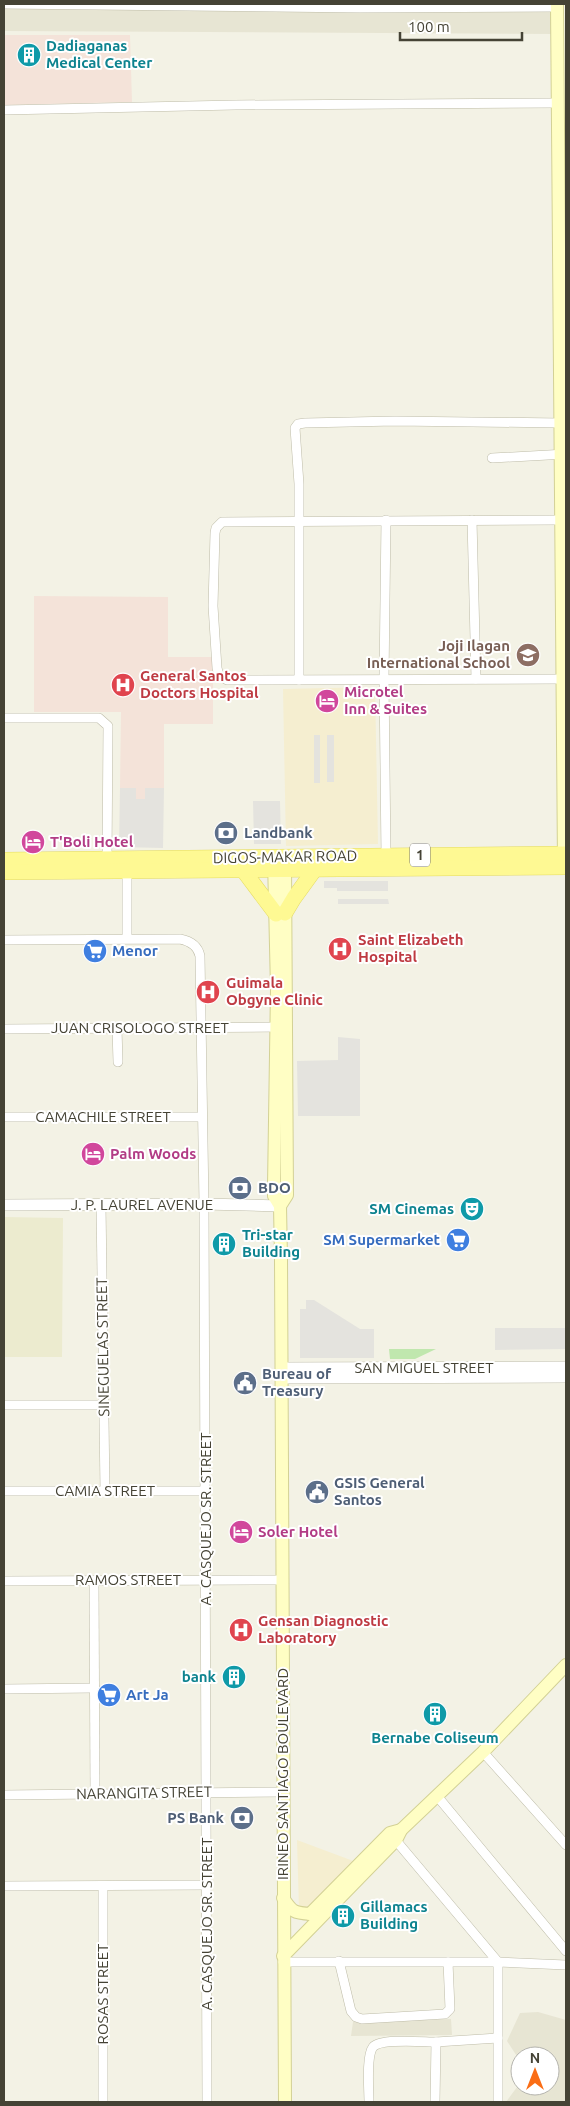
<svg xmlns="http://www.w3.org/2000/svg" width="570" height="2106" viewBox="0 0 570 2106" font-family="Ubuntu,sans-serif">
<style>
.residential{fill:#e7e5d3}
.commercial{fill:#f5eed0}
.education{fill:#ecebcf}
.medical{fill:#f4e3d9}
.green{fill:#c0e7ae}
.parking{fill:#e4e3de}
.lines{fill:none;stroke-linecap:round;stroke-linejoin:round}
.minor-casing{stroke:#bebca8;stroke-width:10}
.tertiary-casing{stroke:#bebca8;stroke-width:12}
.secondary-casing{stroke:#d3d195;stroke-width:14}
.primary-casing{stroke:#e4db62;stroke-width:16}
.minor{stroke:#fff;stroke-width:9}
.tertiary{stroke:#fff;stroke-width:11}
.secondary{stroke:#fffec4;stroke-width:12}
.primary{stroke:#fef993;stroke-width:15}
.labels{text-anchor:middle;stroke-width:4;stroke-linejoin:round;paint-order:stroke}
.shield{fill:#fff;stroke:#7d7b72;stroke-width:1}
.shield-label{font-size:14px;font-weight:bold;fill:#454335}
.culture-label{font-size:15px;font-weight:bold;fill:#0d838f;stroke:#fff;text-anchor:start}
.education-label{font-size:15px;font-weight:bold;fill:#785e54;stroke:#fff;text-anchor:end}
.health-label{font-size:15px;font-weight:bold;fill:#be3a42;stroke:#fff;text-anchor:start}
.hotel-label{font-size:15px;font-weight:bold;fill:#b23c85;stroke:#fff;text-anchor:start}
.service-label{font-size:15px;font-weight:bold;fill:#4e5e75;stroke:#fff;text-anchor:start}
.street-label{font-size:15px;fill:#454335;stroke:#fff}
.shop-label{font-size:15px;font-weight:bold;fill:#366cbe;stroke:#fff;text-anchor:start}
</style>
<rect width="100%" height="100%" fill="#f3f2e5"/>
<g class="residential">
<path d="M4,4L555,7L556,34L4,31Z"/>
<path d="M538,2012L566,2020V2102H506L520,2083V2086H550V2056H520V2061L507,2041L520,2013Z"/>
<path d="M451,2019L452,2035L351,2036L353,2022Z"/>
</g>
<g class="commercial">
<path d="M375,687L378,844L286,846L283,689Z"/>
<path d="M297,1840L356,1862L307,1912L299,1909Z"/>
</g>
<path class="education" d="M4,1217L63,1218L62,1357H4Z"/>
<g class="medical">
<path d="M4,35H130L132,102L4,105Z"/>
<path d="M34,596L168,597V657H213V724H164V788H145V799H136V788H120L121,712H34Z"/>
</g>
<path class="green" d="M389,1349H436L415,1359H390Z"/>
<g class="parking">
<rect x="314" y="735" width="6" height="48"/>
<rect x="327" y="735" width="7" height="47"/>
<path d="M120,788H136V799H145V788H164L163,848L119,847Z"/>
<path d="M253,801H280L281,844H254Z"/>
<path d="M324,881H388V891H337V888H324Z"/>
<path d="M338,899H388L389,904H338Z"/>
<path d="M338,1037L360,1039V1116H298L297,1061L338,1060Z"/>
<path d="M306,1300H314L360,1329H374V1358H300V1309H306Z"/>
<path d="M495,1328H566V1349L495,1350Z"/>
</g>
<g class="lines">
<g class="minor-casing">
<g id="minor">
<path d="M4,4L360,8L557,7"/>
<path d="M4,110L235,105L557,103"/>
<path d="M492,458L566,454"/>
<path d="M386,520L384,679L386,856"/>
<path d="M472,520L476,679"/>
<path d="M561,520L222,522L216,528L215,533L213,606L217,668L219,675L227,680L563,679"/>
<path d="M299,680V484L295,428L298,424L305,423L395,421L560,423"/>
<path d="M4,718H99L108,726L107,863"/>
<path d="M127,866V938"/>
<path d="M4,940L180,939C190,941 198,946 200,956L204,1204L207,2102"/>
<path d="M4,1029L281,1027"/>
<path d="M117,1029L118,1062"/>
<path d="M4,1117H202"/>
<path d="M101,1205L105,1490"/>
<path d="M4,1405H104"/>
<path d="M4,1491H206"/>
<path d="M4,1581L283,1580"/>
<path d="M94,1581L95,1794"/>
<path d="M4,1689L95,1688"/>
<path d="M483,1752L566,1845"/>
<path d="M4,1795L284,1792"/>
<path d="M437,1796L566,1951"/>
<path d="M393,1837L498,1962V2102"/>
<path d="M4,1886L207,1885"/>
<path d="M103,1886V2102"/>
<path d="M339,1961L351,2011L356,2017L362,2019L445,2014L450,2009L448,1962"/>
<path d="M283,1962H498L566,1965"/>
<path d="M369,2102C369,2090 366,2056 373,2047C381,2038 423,2042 436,2042"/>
<path d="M435,2102L436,2042L498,2038"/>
</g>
</g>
<g class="tertiary-casing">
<g id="tertiary">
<path d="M4,1205L204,1204L280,1206"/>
<path d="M282,1368L566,1367"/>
<path d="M282,1378L566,1377"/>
</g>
</g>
<g class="secondary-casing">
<g id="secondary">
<path d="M557,4L564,864"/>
<path d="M274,860L277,989L274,1186V1196L280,1206"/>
<path d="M283,1898C292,1912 294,1913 311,1914"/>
<path d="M310,1914L390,1833L401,1830"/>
<path d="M283,1956L396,1840L401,1830L483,1752L566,1665"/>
<path d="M285,2102L281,1259L280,1206L287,1195L285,862"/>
</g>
</g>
<g class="primary-casing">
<g id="primary">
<path d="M4,860L566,854"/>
<path d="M243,870L276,914"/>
<path d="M4,872L566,867"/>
<path d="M285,913L294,898L315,869"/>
</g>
</g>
<use href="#minor" class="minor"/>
<use href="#tertiary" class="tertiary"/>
<use href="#secondary" class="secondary"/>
<use href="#primary" class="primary"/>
</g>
<defs>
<g id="building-disc" transform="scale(1.25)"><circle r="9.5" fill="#0f9aa8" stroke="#fff"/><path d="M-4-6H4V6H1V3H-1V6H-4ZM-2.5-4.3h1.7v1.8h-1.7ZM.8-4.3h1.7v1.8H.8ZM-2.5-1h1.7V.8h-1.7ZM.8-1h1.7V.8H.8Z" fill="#fff"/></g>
<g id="school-disc" transform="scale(1.25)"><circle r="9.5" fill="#8d6e63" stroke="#fff"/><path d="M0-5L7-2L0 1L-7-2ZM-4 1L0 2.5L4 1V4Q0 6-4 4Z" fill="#fff"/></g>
<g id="hospital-disc" transform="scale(1.25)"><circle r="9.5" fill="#e0444e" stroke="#fff"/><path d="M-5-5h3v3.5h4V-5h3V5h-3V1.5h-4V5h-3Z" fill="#fff"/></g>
<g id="hotel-disc" transform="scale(1.25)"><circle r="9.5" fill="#d1479c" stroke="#fff"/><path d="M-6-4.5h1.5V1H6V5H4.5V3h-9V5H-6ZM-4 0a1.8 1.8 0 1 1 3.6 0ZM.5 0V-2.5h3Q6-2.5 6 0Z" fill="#fff"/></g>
<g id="bank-disc" transform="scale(1.25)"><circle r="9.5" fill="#5c6f8a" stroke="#fff"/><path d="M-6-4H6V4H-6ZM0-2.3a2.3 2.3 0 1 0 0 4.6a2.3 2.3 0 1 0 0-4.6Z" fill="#fff"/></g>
<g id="supermarket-disc" transform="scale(1.25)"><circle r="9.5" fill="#3f7fe0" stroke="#fff"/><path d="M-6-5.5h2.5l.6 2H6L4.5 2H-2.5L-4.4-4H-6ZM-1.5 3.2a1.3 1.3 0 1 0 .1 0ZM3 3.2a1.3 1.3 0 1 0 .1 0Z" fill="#fff"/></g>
<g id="theatre-disc" transform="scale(1.25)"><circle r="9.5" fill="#0f9aa8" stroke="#fff"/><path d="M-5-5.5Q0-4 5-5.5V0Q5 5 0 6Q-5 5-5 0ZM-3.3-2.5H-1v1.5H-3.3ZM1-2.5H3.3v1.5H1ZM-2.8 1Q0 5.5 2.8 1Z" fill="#fff"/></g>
<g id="civic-disc" transform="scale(1.25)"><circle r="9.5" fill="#5c6f8a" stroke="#fff"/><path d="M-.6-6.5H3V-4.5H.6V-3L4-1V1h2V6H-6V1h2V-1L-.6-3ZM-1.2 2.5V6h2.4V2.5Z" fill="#fff"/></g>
</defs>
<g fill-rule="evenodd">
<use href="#building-disc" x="29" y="55"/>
<use href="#school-disc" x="528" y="655"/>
<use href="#hospital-disc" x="123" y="685"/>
<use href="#hotel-disc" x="327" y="701"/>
<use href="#bank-disc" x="226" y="833"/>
<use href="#hotel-disc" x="33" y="842"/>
<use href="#hospital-disc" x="340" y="949"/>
<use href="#supermarket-disc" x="95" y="951"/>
<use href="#hospital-disc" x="208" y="992"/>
<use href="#hotel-disc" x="93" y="1154"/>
<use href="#bank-disc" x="240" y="1188"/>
<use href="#theatre-disc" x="472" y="1209"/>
<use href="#supermarket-disc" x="458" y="1240"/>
<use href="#building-disc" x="224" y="1244"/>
<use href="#civic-disc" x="245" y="1383"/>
<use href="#civic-disc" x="317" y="1492"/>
<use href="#hotel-disc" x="241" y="1532"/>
<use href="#hospital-disc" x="241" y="1630"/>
<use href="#building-disc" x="234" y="1677"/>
<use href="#supermarket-disc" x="109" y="1695"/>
<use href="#building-disc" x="435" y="1714"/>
<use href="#bank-disc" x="242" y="1818"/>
<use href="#building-disc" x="343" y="1916"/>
</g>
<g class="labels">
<rect class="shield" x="410" y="843.5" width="20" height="23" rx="4"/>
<g class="shield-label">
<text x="420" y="860">1</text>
</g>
<g class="culture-label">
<text x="46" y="51">Dadiaganas<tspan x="46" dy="17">Medical Center</tspan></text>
<text x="454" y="1214" text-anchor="end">SM Cinemas</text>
<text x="242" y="1240">Tri-star<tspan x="242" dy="17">Building</tspan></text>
<text x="216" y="1682" text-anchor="end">bank</text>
<text x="435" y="1743" text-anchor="middle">Bernabe Coliseum</text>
<text x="360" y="1912">Gillamacs<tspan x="360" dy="17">Building</tspan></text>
</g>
<g class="education-label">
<text x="510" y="651">Joji Ilagan<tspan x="510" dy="17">International School</tspan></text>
</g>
<g class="health-label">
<text x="140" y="681">General Santos<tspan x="140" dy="17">Doctors Hospital</tspan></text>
<text x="358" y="945">Saint Elizabeth<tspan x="358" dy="17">Hospital</tspan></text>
<text x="226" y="988">Guimala<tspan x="226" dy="17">Obgyne Clinic</tspan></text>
<text x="258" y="1626">Gensan Diagnostic<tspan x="258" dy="17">Laboratory</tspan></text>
</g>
<g class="hotel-label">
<text x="344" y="697">Microtel<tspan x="344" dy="17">Inn &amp; Suites</tspan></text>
<text x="50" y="847">T'Boli Hotel</text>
<text x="110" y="1159">Palm Woods</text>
<text x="258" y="1537">Soler Hotel</text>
</g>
<g class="service-label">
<text x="244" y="838">Landbank</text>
<text x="258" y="1193">BDO</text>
<text x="262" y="1379">Bureau of<tspan x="262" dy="17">Treasury</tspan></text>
<text x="334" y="1488">GSIS General<tspan x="334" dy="17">Santos</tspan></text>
<text x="224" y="1823" text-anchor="end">PS Bank</text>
</g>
<g class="street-label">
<text transform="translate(285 857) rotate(-1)" y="5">DIGOS-MAKAR ROAD</text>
<text x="140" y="1033">JUAN CRISOLOGO STREET</text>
<text x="103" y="1122">CAMACHILE STREET</text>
<text x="142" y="1210">J. P. LAUREL AVENUE</text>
<text transform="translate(103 1347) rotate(-91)" y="5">SINEGUELAS STREET</text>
<text x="424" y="1373">SAN MIGUEL STREET</text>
<text x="105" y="1496">CAMIA STREET</text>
<text transform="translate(206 1519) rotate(-90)" y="5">A. CASQUEJO SR. STREET</text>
<text x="128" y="1585">RAMOS STREET</text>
<text transform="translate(283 1774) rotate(-90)" y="5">IRINEO SANTIAGO BOULEVARD</text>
<text transform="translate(144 1793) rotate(-1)" y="5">NARANGITA STREET</text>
<text transform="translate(207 1924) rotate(-90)" y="5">A. CASQUEJO SR. STREET</text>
<text transform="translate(103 1994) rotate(-90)" y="5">ROSAS STREET</text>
</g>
<g class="shop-label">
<text x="112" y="956">Menor</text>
<text x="440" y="1245" text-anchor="end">SM Supermarket</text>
<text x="126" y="1700">Art Ja</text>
</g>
</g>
<rect width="570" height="2106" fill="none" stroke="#454335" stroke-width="10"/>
<g transform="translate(535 2071)"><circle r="24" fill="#ffffff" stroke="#b5b4ae"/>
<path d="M0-4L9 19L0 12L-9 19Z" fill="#fa6d15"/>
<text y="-8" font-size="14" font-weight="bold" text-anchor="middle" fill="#454335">N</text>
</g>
<path d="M400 32v8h122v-8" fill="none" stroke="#454335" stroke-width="2.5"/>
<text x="408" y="32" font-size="15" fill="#454335" stroke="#ffffff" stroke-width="4" paint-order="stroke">100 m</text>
</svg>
